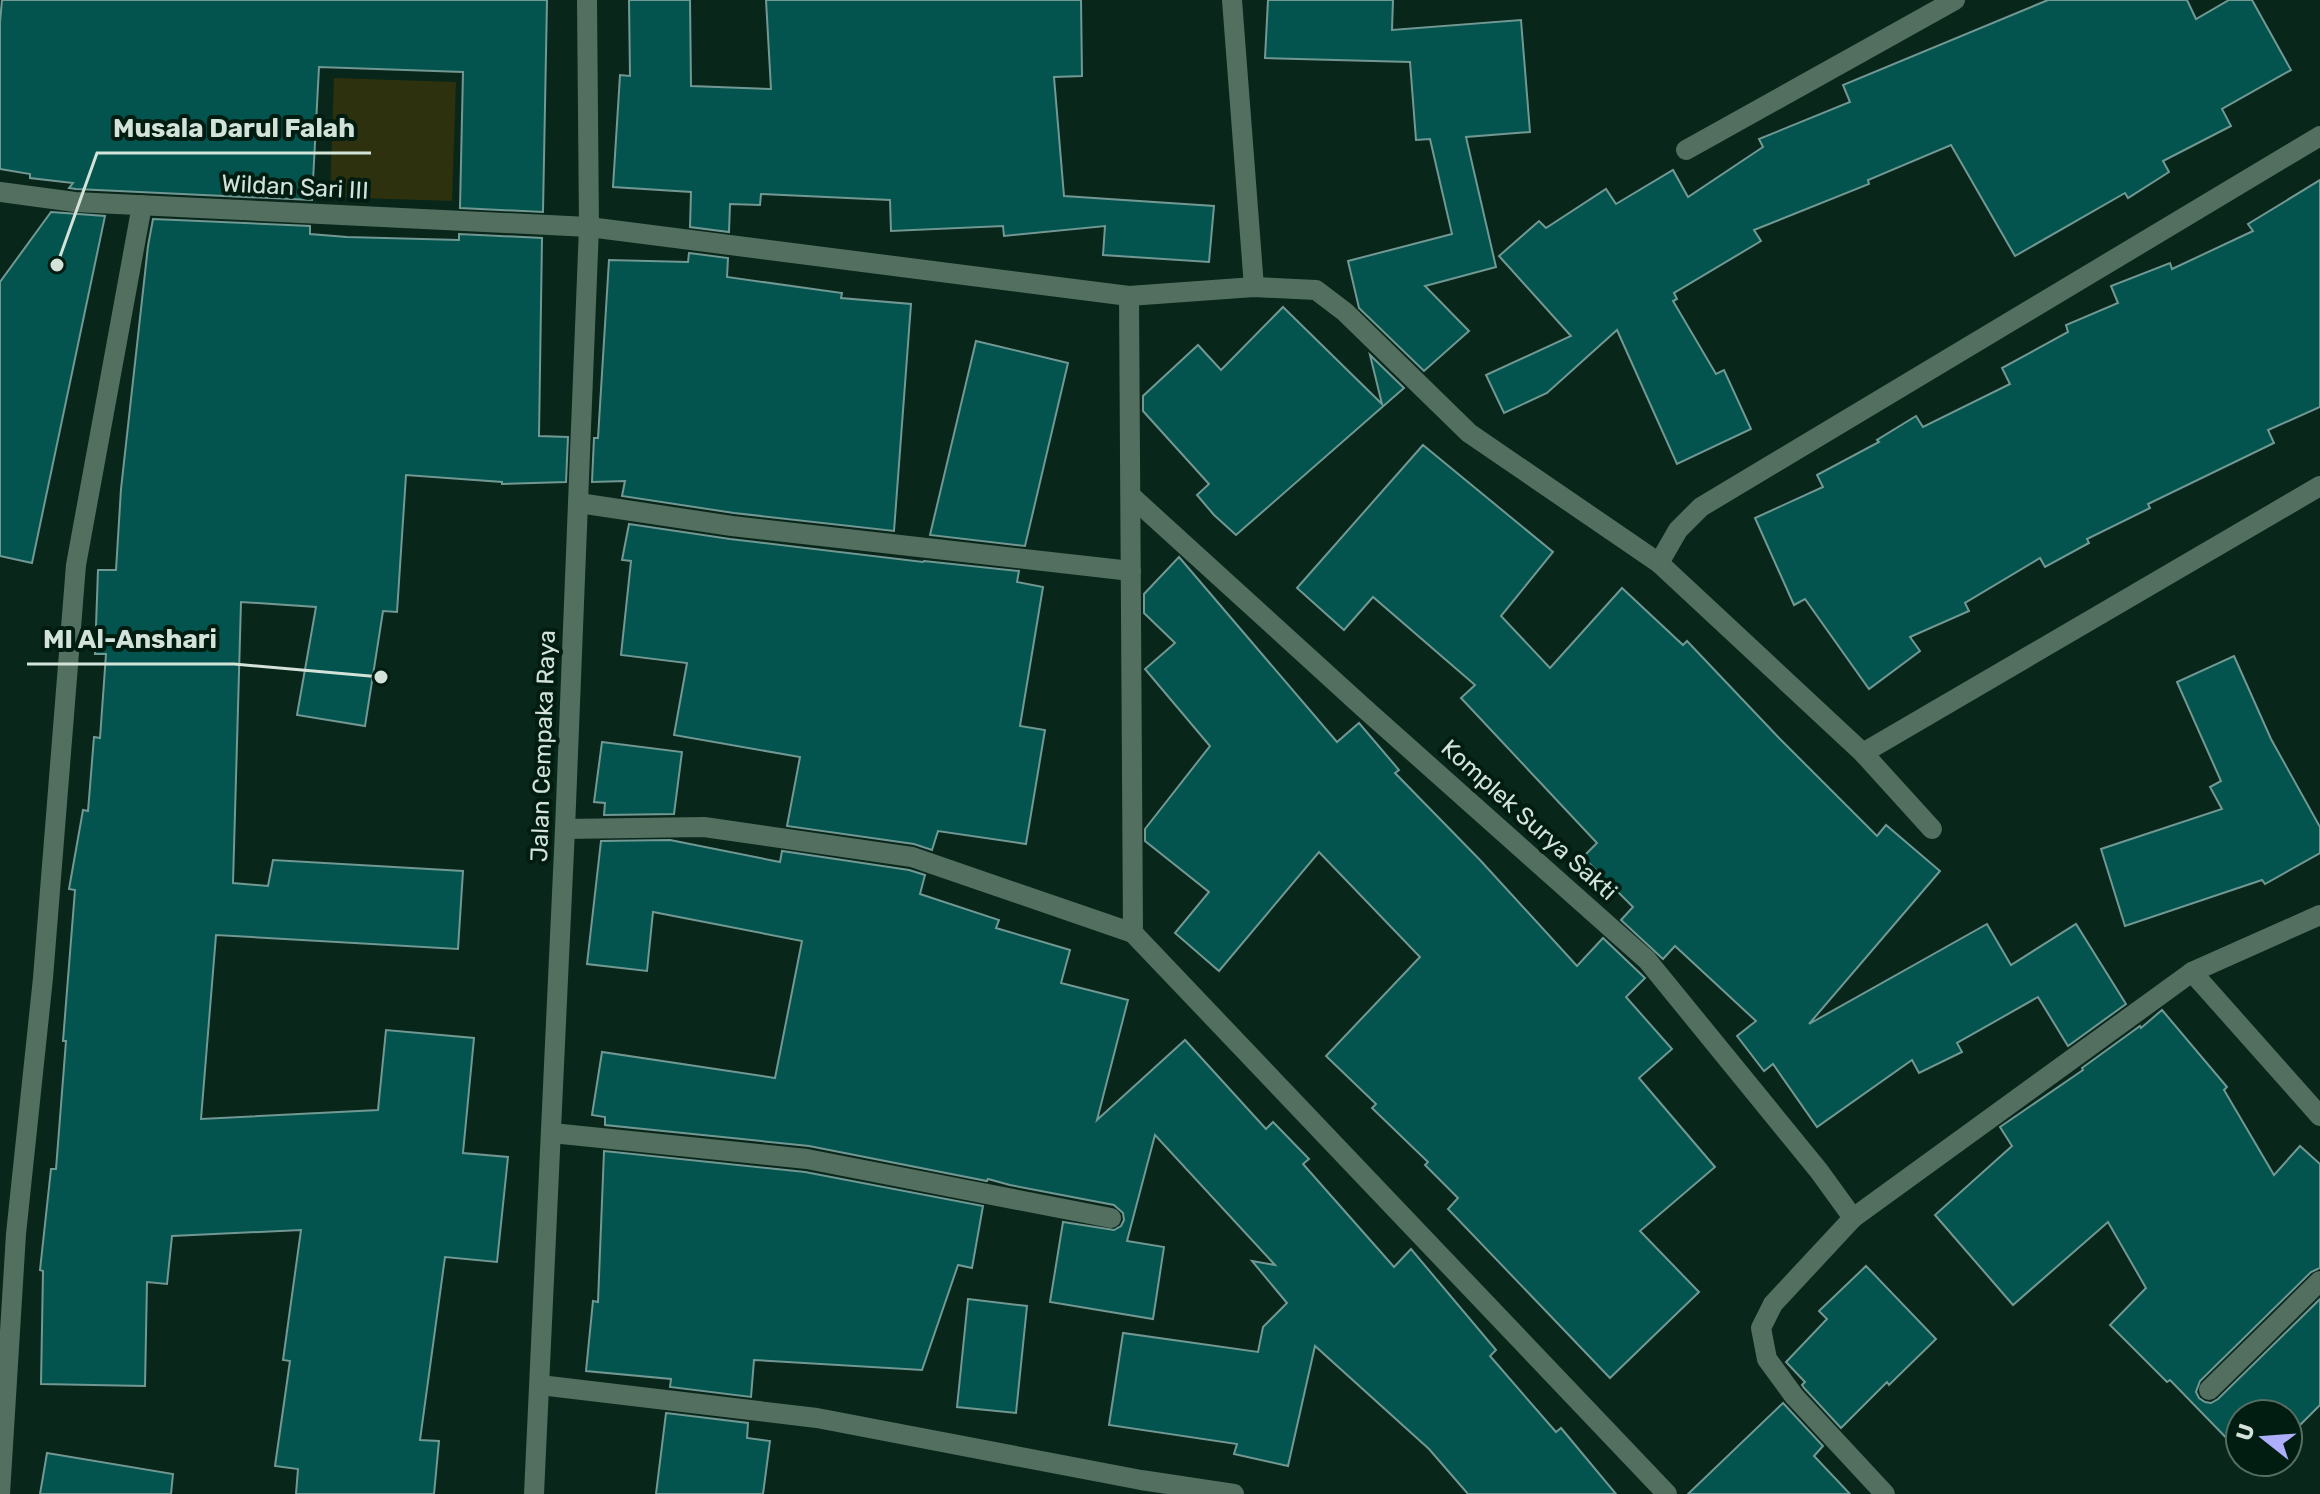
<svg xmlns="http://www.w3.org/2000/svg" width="2320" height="1494" viewBox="0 0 2320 1494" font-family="Rubik,sans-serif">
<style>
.green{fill:#2e310e}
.building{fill:#03544e;stroke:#729893;stroke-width:2}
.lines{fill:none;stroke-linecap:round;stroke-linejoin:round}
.street{stroke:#526f60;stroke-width:20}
.secondary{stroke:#526f60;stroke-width:20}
.labels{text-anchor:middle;stroke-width:8;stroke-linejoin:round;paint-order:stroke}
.street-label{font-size:24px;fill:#d3e3da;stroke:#011c11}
.leader{fill:none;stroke:#d3e3da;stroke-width:3}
.callout-dot{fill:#d3e3da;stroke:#011c11;stroke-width:3}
.callout-label{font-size:26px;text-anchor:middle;font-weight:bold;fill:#d3e3da;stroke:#011c11;stroke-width:8;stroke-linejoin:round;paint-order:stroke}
</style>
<rect width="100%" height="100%" fill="#09261a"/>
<path class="green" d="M334,78L456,82L452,201L330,197Z"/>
<g class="building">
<path d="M2,0H547L543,212L460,208L463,72L319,67L312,200L76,189L69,188L73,183L30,178V174L0,169V22Z"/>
<path d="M629,0H690L691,86L771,89L766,0H1081L1082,76L1054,77L1064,196L1214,206L1209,262L1103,255L1105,226L1004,236L1003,226L891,231L890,200L761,194L760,205L730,204L729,232L690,227L691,192L613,187L620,75L630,76Z"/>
<path d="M1268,0H1393L1392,30L1521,20L1530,132L1466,137L1496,267L1425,286L1469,331L1424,371L1359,308L1348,261L1452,234L1430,139L1416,140L1410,62L1265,58Z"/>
<path d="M2048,0H2187L2196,19L2229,0H2252L2291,70L2222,109L2231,126L2163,161L2169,172L2128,198L2125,193L2015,256L1951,145L1868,180L1869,184L1754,230L1761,241L1674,293L1677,299L1673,301L1716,374L1724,370L1751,429L1677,464L1617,330L1547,393L1504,413L1486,375L1571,336L1499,256L1539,221L1546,228L1606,189L1616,204L1673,170L1688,197L1763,147L1759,139L1850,102L1843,85Z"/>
<path d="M2320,180V407L2268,430L2274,443L2148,504L2150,508L2087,539L2089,543L2045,567L2040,558L1965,603L1969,611L1910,637L1920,651L1869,689L1805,599L1794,605L1755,518L1823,487L1817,475L1879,442L1877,440L1916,416L1923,427L2010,384L2002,368L2068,332L2066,325L2118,303L2111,286L2170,263L2172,269L2253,231L2248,224Z"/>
<path d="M51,212L105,216L32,563L0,556V282Z"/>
<path d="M153,219L310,226V234L347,237L459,240V234L542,238L539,436L568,437L566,482L502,484V482L406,475L397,612L383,611L365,726L297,715L316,607L241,602L233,883L268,886L273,860L463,871L458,949L216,935L201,1119L378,1110L386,1030L474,1038L463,1153L508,1157L497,1262L445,1257L420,1440L439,1441L434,1494H296L298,1469L275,1466L290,1361L283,1360L301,1230L172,1236L167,1284L147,1282L145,1386L41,1384L43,1271L40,1270L51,1169H56L66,1041H63L75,890L69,889L83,810L88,811L94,737L100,738L106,654H95L98,570H116L121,489L148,246Z"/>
<path d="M689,253L728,258L727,277L842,293L841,298L911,304L894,531L734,513L622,496L625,481L592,482L594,438H598L609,260L688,262Z"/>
<path d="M1283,307L1382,404L1370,355L1404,388L1236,535L1214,515L1197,495L1209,484L1143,411V396L1198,345L1221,370Z"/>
<path d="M976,341L1068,363L1025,546L930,535Z"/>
<path d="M1423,445L1553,552L1501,616L1550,668L1622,588L1683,645L1687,641L1780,739L1877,836L1886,825L1940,871L1809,1024L1987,924L2011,965L2076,924L2126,1004L2068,1046L2038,997L1957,1043L1962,1052L1919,1073L1912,1060L1817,1127L1773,1064L1764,1071L1737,1036L1756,1021L1675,946L1663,959L1621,920L1633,907L1583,857L1597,843L1461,698L1475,685L1373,597L1344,630L1297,588Z"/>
<path d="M629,524L730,539L923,562L924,561L1019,571L1017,582L1043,587L1020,726L1045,730L1026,844L938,831L932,850L914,844L787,826L800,757L674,735L687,663L621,655L631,561L622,560Z"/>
<path d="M1179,557L1337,742L1359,723L1399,770L1395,773L1480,860L1577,966L1603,938L1645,978L1626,997L1672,1049L1639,1078L1715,1167L1640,1231L1699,1292L1610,1378L1448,1209L1458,1198L1425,1165L1428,1162L1372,1108L1376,1104L1326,1056L1420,957L1319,852L1219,971L1175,933L1209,892L1145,841V829L1210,746L1145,669L1175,643L1144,613V594Z"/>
<path d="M2234,656L2271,739L2320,827V853L2265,884L2262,880L2125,926L2101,849L2222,809L2210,787L2221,781L2177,682Z"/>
<path d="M602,742L682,752L674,814L604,815L605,803L594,802Z"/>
<path d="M670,840L780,862L782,851L909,870L925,875L920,894L999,920L996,928L1070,950L1061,983L1128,1000L1097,1120L1185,1040L1266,1129L1273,1122L1309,1159L1303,1164L1394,1267L1411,1249L1496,1350L1490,1356L1556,1432L1561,1428L1616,1494H1468L1429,1449L1315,1346L1288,1466L1234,1454L1237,1444L1109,1425L1123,1333L1258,1352L1263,1327L1287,1303L1252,1261L1275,1265L1155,1135L1127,1241L1164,1247L1153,1319L1050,1302L1063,1222L1114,1230L1121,1226L1124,1220L1123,1213L1114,1205L1010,1185L988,1179L987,1181L809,1146L605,1125V1117L592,1115L602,1052L775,1078L802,941L653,912L647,971L587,964L601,841Z"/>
<path d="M2162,1010L2227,1087L2224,1090L2274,1175L2300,1146L2320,1164V1268L2311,1272L2200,1381L2196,1392L2199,1398L2205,1402L2211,1403L2218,1399L2320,1299V1405L2288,1437V1414H2240V1452L2170,1380L2167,1382L2110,1325L2146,1288L2108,1222L2013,1305L1935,1215L2012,1146L2000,1127L2083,1070L2082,1068L2140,1026L2141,1028Z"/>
<path d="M604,1151L805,1172L983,1206L972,1268L958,1265L922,1370L754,1360L751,1397L670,1387L671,1379L586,1371L593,1301L598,1302Z"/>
<path d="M1866,1266L1936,1339L1889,1385L1887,1382L1841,1428L1804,1388L1802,1385L1805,1382L1786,1362L1827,1319L1819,1311Z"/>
<path d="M968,1299L1027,1306L1016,1413L957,1407Z"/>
<path d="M1783,1403L1823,1446L1814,1456L1850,1494H1688Z"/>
<path d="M666,1413L748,1423L747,1438L770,1441L763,1494H656Z"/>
<path d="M47,1453L173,1474L171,1494H40Z"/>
</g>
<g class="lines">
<g class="street">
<path d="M1232,0L1254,287"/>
<path d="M1686,150L1955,0"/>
<path d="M0,192L75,202L589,227L1129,296L1254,287L1316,290L1345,312L1469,433L1659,563L1863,753L1932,829"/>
<path d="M1129,296L1133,933L1667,1494"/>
<path d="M1131,496L1365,709L1647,960L1819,1171L1853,1218"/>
<path d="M579,503L732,526L1131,571"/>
<path d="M1659,563L1678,530L1701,507L2320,136"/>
<path d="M1863,753L2320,486"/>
<path d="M565,829L704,827L912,857L1133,933"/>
<path d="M2192,972L2320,915"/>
<path d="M552,1133L807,1159L1111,1218"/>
<path d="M540,1385L817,1418L1141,1480L1234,1494"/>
<path d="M2209,1390L2320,1281"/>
<path d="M0,1494L16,1234L43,978L76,565L142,205"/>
<path d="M1885,1494L1794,1396L1767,1359L1761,1328L1773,1304L1853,1218L2192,972L2320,1116"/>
</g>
<path class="secondary" d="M534,1494L565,829L589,227L587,0"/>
</g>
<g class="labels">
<g class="street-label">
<text transform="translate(295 187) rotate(3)" y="8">Wildan Sari III</text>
<text transform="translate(543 746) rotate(-88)" y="8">Jalan Cempaka Raya</text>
<text transform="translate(1529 820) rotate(42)" y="8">Komplek Surya Sakti</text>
</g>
</g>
<path class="leader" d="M57 265L97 153H371M381 677L234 664H27"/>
<g class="callout-dot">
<circle cx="57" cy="265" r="8"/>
<circle cx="381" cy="677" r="8"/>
</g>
<g class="callout-label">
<text x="234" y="137">Musala Darul Falah</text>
<text x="130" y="648">MI Al-Anshari</text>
</g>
<g transform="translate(2264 1438) rotate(287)"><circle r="38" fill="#011c11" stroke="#556c61" stroke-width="2"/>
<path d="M0-6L14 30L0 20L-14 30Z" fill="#adaffb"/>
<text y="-12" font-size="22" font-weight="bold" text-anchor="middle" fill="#d3e3da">U</text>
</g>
</svg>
